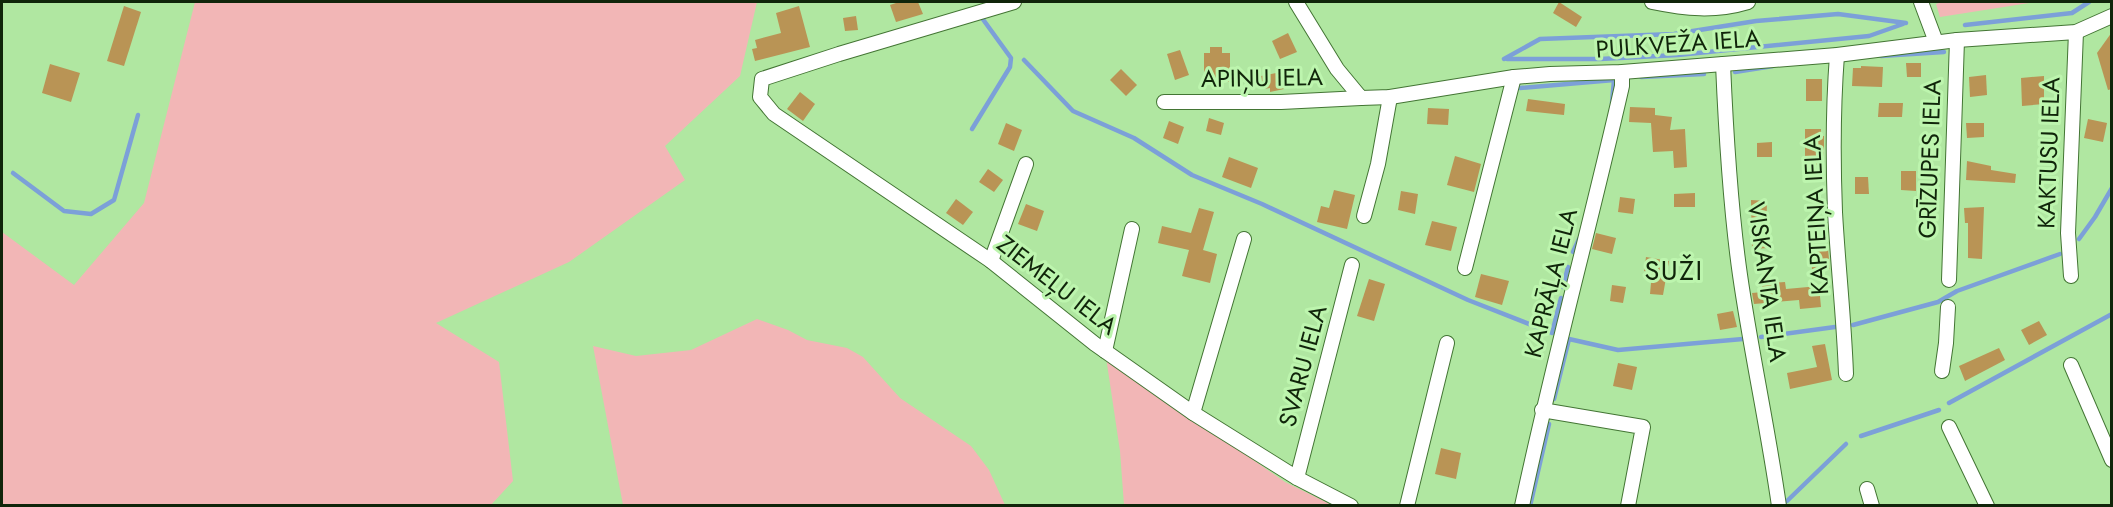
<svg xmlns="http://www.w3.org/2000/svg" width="2113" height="507" viewBox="0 0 2113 507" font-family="Jost,sans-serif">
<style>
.green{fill:#f2b6b6}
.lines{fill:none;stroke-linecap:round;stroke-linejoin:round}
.stream{stroke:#7ca0d8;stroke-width:4.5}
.building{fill:#b99455}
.street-casing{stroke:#437534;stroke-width:16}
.street{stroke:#fff;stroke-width:14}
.labels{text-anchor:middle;stroke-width:6;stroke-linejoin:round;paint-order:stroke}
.street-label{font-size:24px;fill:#10250a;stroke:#bdf5ae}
.quarter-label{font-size:27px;letter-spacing:1.5px;fill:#10250a;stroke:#bdf5ae}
</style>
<rect width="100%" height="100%" fill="#b0e7a1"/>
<g class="green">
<path d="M195,2H757L740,76L665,146L685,180L569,262L436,323L499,362L513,481L491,505H2V232L74,285L144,203Z"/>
<path d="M1942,2H2035L1940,17L1936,4Z"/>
<path d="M757,319L788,330L807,340L847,348L863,357L900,398L971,446L989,470L1005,505H623L593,346L636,356L691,350Z"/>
<path d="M1106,357L1285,482L1332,505H1124L1120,451Z"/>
</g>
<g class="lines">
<g class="stream">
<path d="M1965,25L2072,13L2089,2"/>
<path d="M1881,56L1944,52"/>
<path d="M1504,59L1540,39L1674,34L1756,21L1838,14L1906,23"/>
<path d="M1507,59H1600L1678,55L1869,36L1903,24"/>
<path d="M1024,60L1073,111L1134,138L1192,175L1262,204L1468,300L1552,333L1561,298"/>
<path d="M1735,72L1773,66"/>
<path d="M1641,77L1704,74"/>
<path d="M1520,88L1614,80L1612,103"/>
<path d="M972,129L1010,67L1011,58L982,18"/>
<path d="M13,173L64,211L91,214L114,200L138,115"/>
<path d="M2079,239L2095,217L2112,188"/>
<path d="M1573,252L1579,239"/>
<path d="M1563,287L1568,267"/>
<path d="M1853,325L1938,302L1957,291L2060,254"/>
<path d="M1761,337L1835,327"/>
<path d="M1554,399L1569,339L1618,350L1743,339"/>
<path d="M1949,403L2112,314"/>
<path d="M1861,436L1939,410"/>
<path d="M1787,501L1846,444"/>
<path d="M1530,506L1549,424"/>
</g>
</g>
<g class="building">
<path d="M899,2H918L923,14L896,22L890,5Z"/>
<path d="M1559,2L1582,17L1576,27L1553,13Z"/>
<path d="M124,6L141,12L124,66L107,61Z"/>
<path d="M799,6L810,47L755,61L752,49L757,48L755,40L781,33L776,13Z"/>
<path d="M856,16L858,30L845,31L843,18Z"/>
<path d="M2112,32V89L2108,90L2097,53Z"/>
<path d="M1288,33L1297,52L1280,59L1272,41Z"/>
<path d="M1210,47H1222V53H1230V82H1204V53H1210Z"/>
<path d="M1180,50L1189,75L1175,80L1167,54Z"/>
<path d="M1906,63H1921V77H1907Z"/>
<path d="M50,64L80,73L71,102L42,93Z"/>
<path d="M1861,66L1883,67L1882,87L1852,86L1853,68H1861Z"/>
<path d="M1121,69L1137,85L1126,96L1110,80Z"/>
<path d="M1281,72L1284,89L1270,92V88L1264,89L1261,76Z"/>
<path d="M1986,75L1987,95L1970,97L1969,77Z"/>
<path d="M2044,76V104L2022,106L2021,78Z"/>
<rect x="1806" y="79" width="16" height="22"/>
<path d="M800,92L815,104L803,121L787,109Z"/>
<path d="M1528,99L1565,104L1564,115L1526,111Z"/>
<path d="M1879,103H1903L1902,117H1878Z"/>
<path d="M1630,107L1655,108V115L1672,117L1670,130L1685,129L1687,167L1674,168L1673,151L1653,152L1651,123L1629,122Z"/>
<path d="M1428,108L1449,109L1448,125L1427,124Z"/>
<path d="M1209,118L1224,123L1221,135L1206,131Z"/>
<path d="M2088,119L2107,123L2103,142L2084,138Z"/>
<path d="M1169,121L1184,127L1178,144L1163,138Z"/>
<path d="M1006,123L1022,130L1014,151L998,144Z"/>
<path d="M1966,123H1984V137L1967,138Z"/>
<path d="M1805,129H1821V136H1824V165H1805Z"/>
<path d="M1772,142V157H1757V143Z"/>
<path d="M1455,156L1481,164L1474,192L1447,185Z"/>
<path d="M1229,157L1258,168L1251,188L1222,177Z"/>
<path d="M1967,161L1991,166V170L2016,174L2015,183L1966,180Z"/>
<path d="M988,169L1003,180L994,192L979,182Z"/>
<path d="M1901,171H1916V191L1901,190Z"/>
<path d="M1855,177H1868L1869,194H1855Z"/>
<path d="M1334,190L1355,195L1347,229L1317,222L1321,206L1329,208Z"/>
<path d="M1401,191L1418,194L1415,214L1398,210Z"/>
<path d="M1695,193V207H1674V194Z"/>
<path d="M1620,197L1635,199L1633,214L1618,212Z"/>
<path d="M956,199L973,212L963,225L946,213Z"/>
<path d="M1751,200L1767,201L1766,233H1767L1769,248L1752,249Z"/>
<path d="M1026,204L1044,211L1037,231L1018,224Z"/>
<path d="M1984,207L1982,259L1968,258V223H1965L1964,208Z"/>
<path d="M1199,208L1214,212L1203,250L1217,254L1210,283L1182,276L1189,250L1158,243L1162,226L1191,233Z"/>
<path d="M1432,221L1457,227L1451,251L1425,245Z"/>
<path d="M1596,233L1616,238L1612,254L1592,249Z"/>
<path d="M1828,249L1830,269L1812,270L1811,250Z"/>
<path d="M1646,257L1669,261L1663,295L1650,294L1652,272L1644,271Z"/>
<path d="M1481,274L1509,281L1502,305L1475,297Z"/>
<path d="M1369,279L1385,284L1374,321L1357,316Z"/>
<path d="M1785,282L1786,289L1819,286L1821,307L1800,309L1799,300L1754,304L1752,293L1763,292L1762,284Z"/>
<path d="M1612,285L1626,287L1623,303L1610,301Z"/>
<path d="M1733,311L1737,327L1720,330L1717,314Z"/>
<path d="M2039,321L2047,335L2029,345L2021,330Z"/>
<path d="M1825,344L1832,380L1790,389L1787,373L1817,367L1812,346Z"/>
<path d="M1999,348L2005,360L1965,381L1959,366Z"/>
<path d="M1618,363L1637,367L1632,390L1613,386Z"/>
<path d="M1441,448L1461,453L1456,479L1435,474Z"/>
</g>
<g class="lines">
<g class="street-casing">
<g id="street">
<path d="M1014,2L839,54L762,79L760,97L774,114L991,261L1095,344L1193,413L1297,478L1351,506"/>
<path d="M1296,2L1337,69L1361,98L1390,97L1514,77L1550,74L1622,72L1723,64L1837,55L1957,40L2076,32L2112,16"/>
<path d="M1652,2C1686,9 1715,12 1748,2"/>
<path d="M1921,2L1936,42"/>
<path d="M1837,55C1833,107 1833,160 1835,212C1838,266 1844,319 1846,374"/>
<path d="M1723,64C1726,134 1730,205 1740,275C1751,352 1768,428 1779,506"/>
<path d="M1164,102H1281L1361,98"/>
<path d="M1364,216L1378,164L1390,97"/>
<path d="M991,261L1026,164"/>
<path d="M1465,268L1514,77"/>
<path d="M2071,276L2068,233L2076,32"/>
<path d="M1949,280L1957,40"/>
<path d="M1105,351L1132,229"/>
<path d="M2071,365L2112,460"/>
<path d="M1942,371L1946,343L1948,307"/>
<path d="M1542,410L1643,427L1628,506"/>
<path d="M1193,413L1244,239"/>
<path d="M1949,427L1987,506"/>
<path d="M1297,478L1352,265"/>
<path d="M1867,489L1872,506"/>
<path d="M1407,506L1447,343"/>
<path d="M1522,506C1552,365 1590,226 1622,86V72"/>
</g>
</g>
<use href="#street" class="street"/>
</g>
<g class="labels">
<g class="street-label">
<text transform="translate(1678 44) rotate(-4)" y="8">PULKVEŽA IELA</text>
<text transform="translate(1262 78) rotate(-1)" y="8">APIŅU IELA</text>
<text transform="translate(2049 153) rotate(-88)" y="8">KAKTUSU IELA</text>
<text transform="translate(1930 159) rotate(-88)" y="8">GRĪZUPES IELA</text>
<text transform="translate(1816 215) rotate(-93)" y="8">KAPTEIŅA IELA</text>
<text transform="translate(1767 282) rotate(82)" y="8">VISKANTA IELA</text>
<text transform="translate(1551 283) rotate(-76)" y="8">KAPRĀĻA IELA</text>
<text transform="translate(1057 285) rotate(38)" y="8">ZIEMEĻU IELA</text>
<text transform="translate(1303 366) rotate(-75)" y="8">SVARU IELA</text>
</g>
<g class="quarter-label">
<text x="1674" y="280">SUŽI</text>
</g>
</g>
<rect width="2113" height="507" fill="none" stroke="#10250a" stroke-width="6"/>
</svg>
